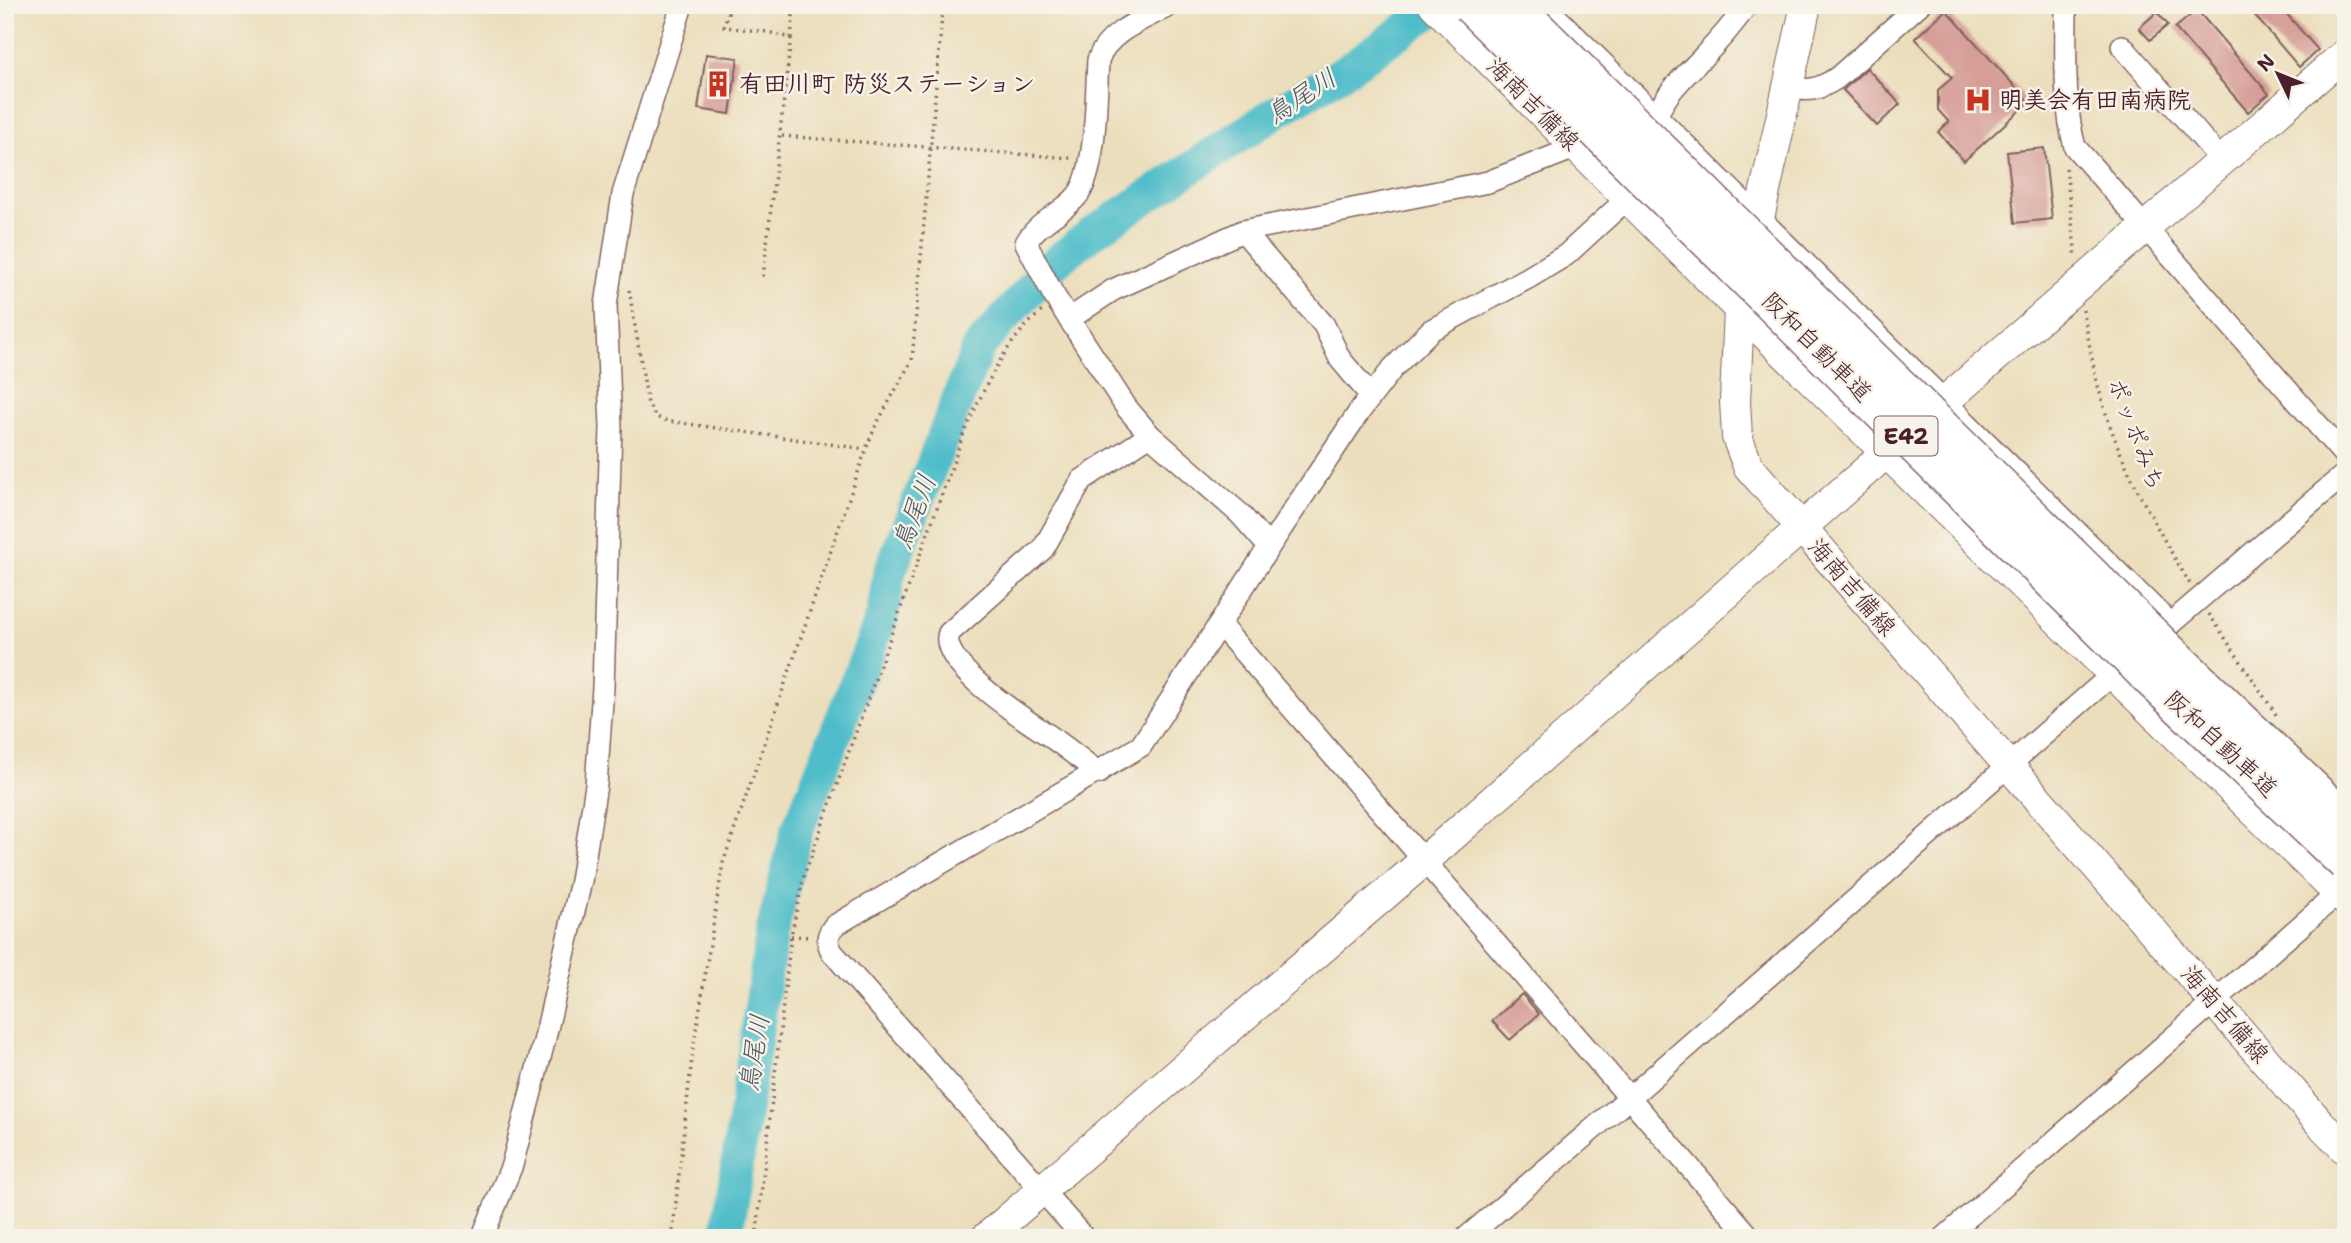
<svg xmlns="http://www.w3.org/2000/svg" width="2351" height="1243" viewBox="0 0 2351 1243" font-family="'Shantell Sans','Klee One',sans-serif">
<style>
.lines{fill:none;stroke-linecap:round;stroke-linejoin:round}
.river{stroke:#50bdc9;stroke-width:33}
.building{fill:#d69e97}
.street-casing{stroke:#82625e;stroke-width:24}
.secondary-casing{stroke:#82625e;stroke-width:32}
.path{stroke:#82625e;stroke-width:3.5;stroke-dasharray:2 5;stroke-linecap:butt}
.street{stroke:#fff;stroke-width:21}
.secondary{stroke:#fff;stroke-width:30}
.highway-bridge-casing{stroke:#82625e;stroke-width:41;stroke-linecap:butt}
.highway-bridge{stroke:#fff;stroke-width:38}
.labels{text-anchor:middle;stroke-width:5;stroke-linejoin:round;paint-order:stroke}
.shield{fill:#f7f3e8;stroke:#7e5f64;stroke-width:2}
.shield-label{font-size:23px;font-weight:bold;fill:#4a1f2b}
.poi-label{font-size:24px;font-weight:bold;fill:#4a1f2b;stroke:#f7f3e8;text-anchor:start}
.street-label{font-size:24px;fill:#4a1f2b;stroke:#f7f3e8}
.water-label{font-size:26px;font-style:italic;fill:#4c5662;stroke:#f7f3e8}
</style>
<rect width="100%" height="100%" fill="#f7f3e8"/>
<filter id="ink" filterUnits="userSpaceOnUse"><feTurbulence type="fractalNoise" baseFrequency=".0143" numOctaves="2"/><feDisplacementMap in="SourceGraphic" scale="14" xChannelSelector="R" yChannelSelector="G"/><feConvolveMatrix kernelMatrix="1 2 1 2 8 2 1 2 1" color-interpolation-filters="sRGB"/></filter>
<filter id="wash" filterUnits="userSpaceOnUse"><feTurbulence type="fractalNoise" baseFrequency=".00686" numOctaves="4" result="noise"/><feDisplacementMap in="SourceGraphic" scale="28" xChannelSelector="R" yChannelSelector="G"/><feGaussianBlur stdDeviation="1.57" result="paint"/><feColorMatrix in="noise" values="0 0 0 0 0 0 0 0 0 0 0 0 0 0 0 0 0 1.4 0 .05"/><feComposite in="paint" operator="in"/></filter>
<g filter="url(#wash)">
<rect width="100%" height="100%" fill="#ebdebc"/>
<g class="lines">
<path class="river" d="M726,1238L772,932L797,831L882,617L889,574L978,348L1053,264L1091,234L1276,112L1340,74L1440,5"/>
</g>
<g id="blocks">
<g class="building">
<path d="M2246,5H2279L2318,50L2299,67Z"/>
<path d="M1946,10L2029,102L1964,161L1938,132L1949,122L1938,110V90L1952,78L1915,38Z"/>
<path d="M2197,10L2269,94L2248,112L2175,28Z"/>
<path d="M2157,12L2168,25L2150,40L2139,28Z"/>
<path d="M706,54L738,58L730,114L698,109Z"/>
<path d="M1867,68L1900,104L1877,126L1843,90Z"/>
<path d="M2044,148L2052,219L2015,223L2007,152Z"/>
<path d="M1522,994L1539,1014L1510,1040L1492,1021Z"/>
</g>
</g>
</g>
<g filter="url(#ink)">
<use href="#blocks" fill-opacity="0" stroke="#82625e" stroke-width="2"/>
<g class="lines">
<g class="street-casing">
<g id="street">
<path d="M1170,5C1145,19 1108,31 1098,60C1096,92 1097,173 1077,196C1063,213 1036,223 1026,243L1053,294L1126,407L1150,435L1240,514L1269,547"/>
<path d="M1544,5L2170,624"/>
<path d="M2066,5C2066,49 2063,105 2075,147L2346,457"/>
<path d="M2122,46L2222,161"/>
<path d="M1788,87C1809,92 1818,90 1837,78L1919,5"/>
<path d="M1653,127C1661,96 1683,78 1704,56C1720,40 1734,23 1747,5"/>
<path d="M1243,231L1324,325L1340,359L1371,396"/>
<path d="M1069,319L1113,290L1243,231L1488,182L1577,147"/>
<path d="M1220,625L1751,1238"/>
<path d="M2148,643L2346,473"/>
<path d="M1099,773C1083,761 1067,748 1051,737C1029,722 936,664 949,633L1043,549L1082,480L1150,435"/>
<path d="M482,1238L512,1165L545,1038L581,881L596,785L603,688L611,427L606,305L623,194L682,5"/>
<path d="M1084,1238L832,952C826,941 827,935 834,926L1141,746L1269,547L1359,412L1393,368L1431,330L1528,278L1566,255L1628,198"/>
<path d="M1466,1238L1629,1098L2121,667"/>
<path d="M1944,1238L2337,894"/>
</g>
</g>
<g class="secondary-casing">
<g id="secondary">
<path d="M1434,5L1739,309L2346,901"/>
<path d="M1806,5L1739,309L1735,401L1737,437L1748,466L2319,1122L2346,1150"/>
<path d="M986,1238L1424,861L1945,401L2346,53"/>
</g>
</g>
<g class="path">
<path d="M730,5L724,27L768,32L791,38L763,277"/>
<path d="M791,38L794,5"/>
<path d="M782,136L1071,158"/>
<path d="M2066,168L2076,258"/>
<path d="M629,290L648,404L656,417L667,421L865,449"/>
<path d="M2083,310C2089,340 2093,371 2102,400C2121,467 2155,525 2190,584"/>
<path d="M2209,614L2277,716"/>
<path d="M791,936L810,937"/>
<path d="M672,1238L692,1057L723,863L866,449L875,427L912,360L943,5"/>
<path d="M756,1238L791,936L804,876L964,433C985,388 1003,343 1042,311"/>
</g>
<use href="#street" class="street"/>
<use href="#secondary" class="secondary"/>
<g class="highway-bridge-casing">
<g id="highway-bridge">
<path d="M1471,5L2152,679L2346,862"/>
<path d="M1512,5L2165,649L2346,822"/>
</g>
</g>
<use href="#highway-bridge" class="highway-bridge"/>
</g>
</g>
<defs>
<g id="building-bare" transform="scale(2.1)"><path d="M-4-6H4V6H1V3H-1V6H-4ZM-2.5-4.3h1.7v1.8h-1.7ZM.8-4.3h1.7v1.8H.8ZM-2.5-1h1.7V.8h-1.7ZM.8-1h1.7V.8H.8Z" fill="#c8321e" stroke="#f7f3e8" stroke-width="2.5" paint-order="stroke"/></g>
<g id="hospital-bare" transform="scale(2.1)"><path d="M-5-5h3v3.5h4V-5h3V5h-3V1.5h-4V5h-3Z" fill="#c8321e" stroke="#f7f3e8" stroke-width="2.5" paint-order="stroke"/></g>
</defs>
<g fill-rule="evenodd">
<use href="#building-bare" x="718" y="84"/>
<use href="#hospital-bare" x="1978" y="100"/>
</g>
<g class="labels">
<rect class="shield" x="1874.5" y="416.5" width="63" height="39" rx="5"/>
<g class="shield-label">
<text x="1906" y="444">E42</text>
</g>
<g class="poi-label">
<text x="739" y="92">有田川町 防災ステーション</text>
<text x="1999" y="108">明美会有田南病院</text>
</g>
<g class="street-label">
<text transform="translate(1533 104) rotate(45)" y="8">海南吉備線</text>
<text transform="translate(1817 347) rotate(45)" y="8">阪和自動車道</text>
<text transform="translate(2136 434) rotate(69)" y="8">ポッポみち</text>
<text transform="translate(1852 587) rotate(49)" y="8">海南吉備線</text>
<text transform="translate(2221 744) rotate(43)" y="8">阪和自動車道</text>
<text transform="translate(2225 1014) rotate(49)" y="8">海南吉備線</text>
</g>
<g class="water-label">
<text transform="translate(1301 96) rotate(-33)" y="9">鳥尾川</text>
<text transform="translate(914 512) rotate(-69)" y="9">鳥尾川</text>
<text transform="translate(754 1053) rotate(-81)" y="9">鳥尾川</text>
</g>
</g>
<rect width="2351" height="1243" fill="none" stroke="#f7f3e8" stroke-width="28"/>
<g transform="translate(2278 74) rotate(313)" stroke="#f7f3e8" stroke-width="5" paint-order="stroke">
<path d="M0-5L12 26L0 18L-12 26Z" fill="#4a1f2b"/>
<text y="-10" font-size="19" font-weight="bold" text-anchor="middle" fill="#4a1f2b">N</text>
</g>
</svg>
